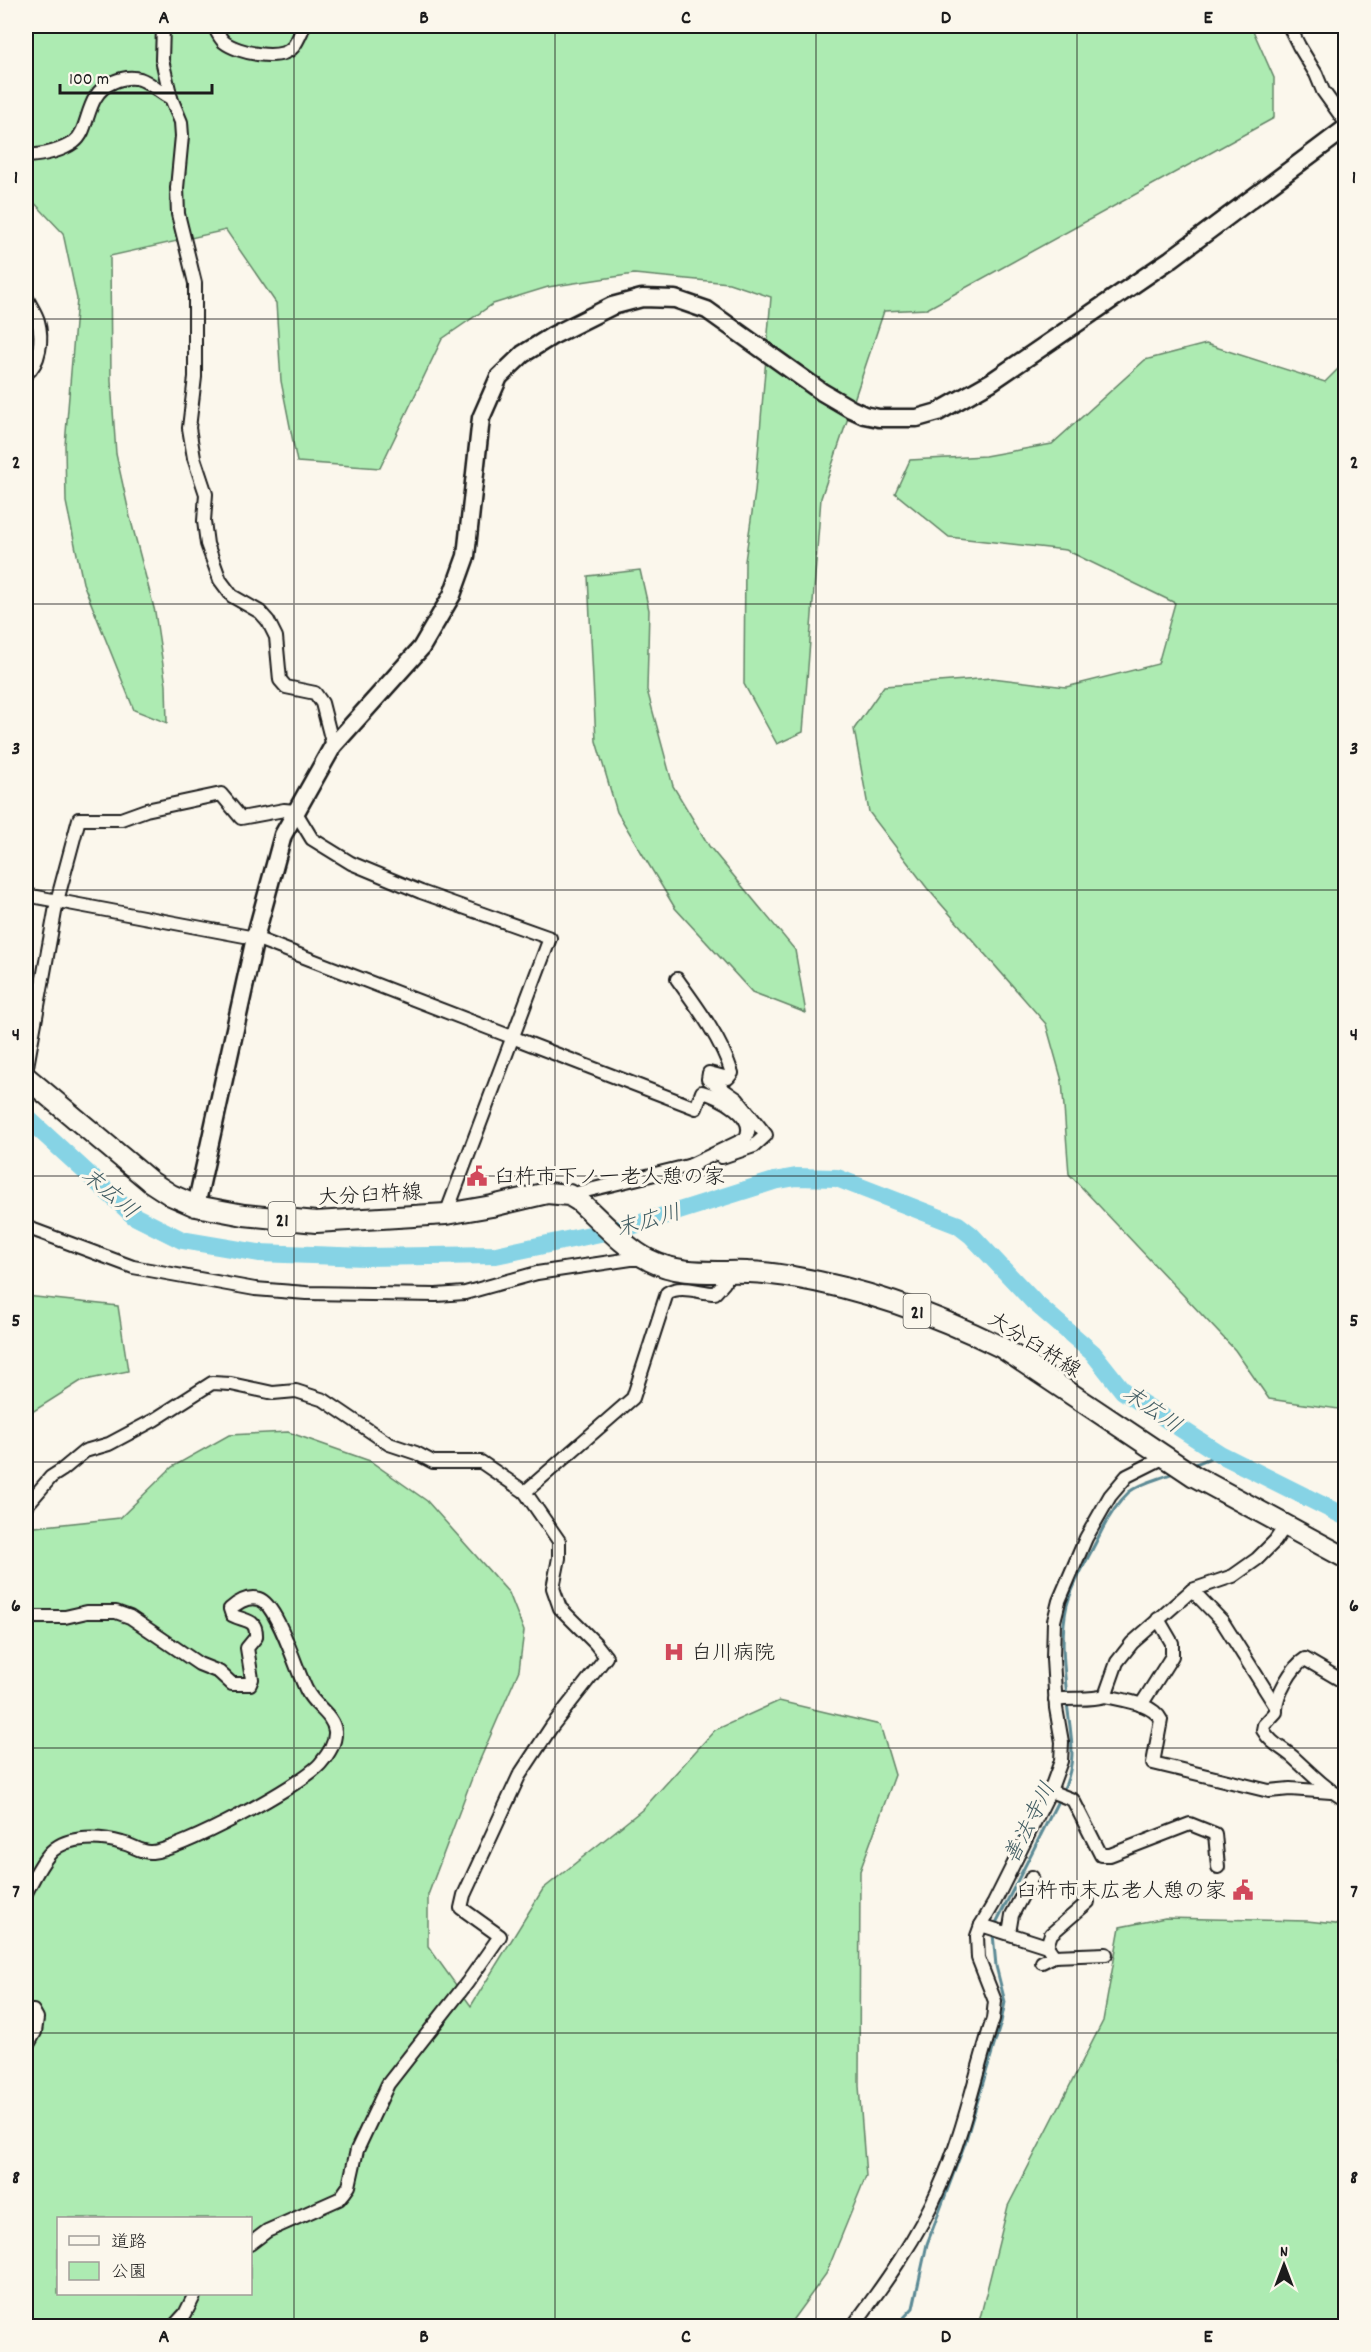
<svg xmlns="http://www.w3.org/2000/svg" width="1371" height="2352" viewBox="0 0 1371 2352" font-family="Dekko,'Klee One',sans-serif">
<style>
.green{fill:#adebb2;stroke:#648467;stroke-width:1.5;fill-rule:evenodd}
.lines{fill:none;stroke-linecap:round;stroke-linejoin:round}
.stream{stroke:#5c8a95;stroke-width:3}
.river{stroke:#86d3e5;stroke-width:18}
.street-casing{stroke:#1c1c1c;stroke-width:16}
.secondary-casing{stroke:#1c1c1c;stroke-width:21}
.primary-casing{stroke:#1c1c1c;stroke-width:24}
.street{stroke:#fbf7ec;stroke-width:12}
.secondary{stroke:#fbf7ec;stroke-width:16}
.primary{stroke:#fbf7ec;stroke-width:20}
.grid{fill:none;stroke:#1c1c1c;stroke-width:1.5;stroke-opacity:0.55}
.labels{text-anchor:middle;stroke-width:6;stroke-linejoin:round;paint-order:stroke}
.shield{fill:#fbf7ec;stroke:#5f5e5a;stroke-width:1.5}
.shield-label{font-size:20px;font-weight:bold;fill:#1c1c1c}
.poi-label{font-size:21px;fill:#1c1c1c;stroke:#fbf7ec;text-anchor:start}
.street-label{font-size:21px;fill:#1c1c1c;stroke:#fbf7ec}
.water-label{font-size:22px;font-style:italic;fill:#415c62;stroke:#fbf7ec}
.neatline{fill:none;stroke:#1c1c1c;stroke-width:2}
.grid-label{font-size:20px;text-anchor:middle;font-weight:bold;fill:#1c1c1c}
</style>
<rect width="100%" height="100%" fill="#fbf7ec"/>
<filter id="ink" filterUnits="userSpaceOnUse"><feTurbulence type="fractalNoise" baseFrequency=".0167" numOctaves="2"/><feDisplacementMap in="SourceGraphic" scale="12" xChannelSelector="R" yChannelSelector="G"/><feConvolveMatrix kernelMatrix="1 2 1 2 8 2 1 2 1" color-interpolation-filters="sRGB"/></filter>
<g filter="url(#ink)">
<g class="green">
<path d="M26,26H1251L1274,78V118L927,309L884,311L821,498L803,732L777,744L744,684L745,561L755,492L771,297L729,283L634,274L548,287L493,304L442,339L380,468L297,462L281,381L276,303L226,230L110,256L111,381L116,454L130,517L155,612L166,685L167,723L134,710L83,583L66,502L65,445L77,299L63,233L26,194Z"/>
<path d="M1206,344L1325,382L1345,362V1410L1269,1399L1235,1350L1069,1174L1062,1081L1046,1024L927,888L869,812L854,729L884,686L992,678L1066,687L1158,664L1175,603L1066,550L949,537L895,493L910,460L985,456L1052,444L1145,360Z"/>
<path d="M640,570L649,610L647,690L673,786L709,846L795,950L806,1013L752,992L675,908L617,812L596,741L588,576Z"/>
<path d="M26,1296L118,1306L128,1371L81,1381L26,1416Z"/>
<path d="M288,1432L370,1461L427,1501L509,1593L524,1631L519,1670L472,1778L428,1895V1946L471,2006L543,1889L643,1809L715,1730L779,1701L880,1725L895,1775L860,1871L859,2086L866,2176L826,2274L788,2326H26V1528L120,1518L172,1467L229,1435ZM58,2218H250V2294H58Z"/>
<path d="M1165,1918L1307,1921L1345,1925L1346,2050L1340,2060L1346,2096L1345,2326H978L1008,2206L1103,2021L1120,1927Z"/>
</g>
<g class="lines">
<g class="stream">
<path d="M1193,1465L1220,1454"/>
<path d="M1067,1697C1064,1667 1060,1635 1067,1605C1073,1583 1086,1562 1096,1542C1104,1525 1115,1505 1129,1492C1142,1482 1160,1479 1176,1472"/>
<path d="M1062,1793C1078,1761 1071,1737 1067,1703"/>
<path d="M994,1927L1059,1799"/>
<path d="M896,2326L913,2308L927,2244L965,2143L1001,2022L1005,2002L996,1966L993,1934"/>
</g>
<path class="river" d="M26,1117L134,1216L182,1240L259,1253L365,1257L496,1255L628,1227L774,1181L796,1177L837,1178L958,1225L971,1235L1034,1302L1093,1353L1123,1391L1220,1454L1346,1517"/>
<g class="street-casing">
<g id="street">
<path d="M163,26L162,60L171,98L181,122L182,136L177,188L178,214L195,283V377L189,428L194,458L206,494L204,521L207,544L220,580L232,596L260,612L268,621L276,637L280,680L286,687L315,693L322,703L333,746"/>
<path d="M214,26C217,32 219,37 224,42C238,53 280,62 293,47C298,41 301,32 304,26"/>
<path d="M1289,26L1299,46L1316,74L1323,91L1346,123"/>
<path d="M26,156C42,155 60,152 74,142C91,130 84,94 113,82C122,78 130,76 140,79C152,83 159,93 171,98"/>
<path d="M26,296C29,304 36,313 38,321C43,339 40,363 26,374"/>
<path d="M26,895L255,938L696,1108L702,1092C719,1096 760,1117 745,1139L689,1166"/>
<path d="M677,979C698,1008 721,1039 732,1073L728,1078L709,1073L708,1079L737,1099L766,1135L754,1146L722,1157"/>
<path d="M26,1072L57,901L79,819H121L146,810L221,794L241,818L284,810L295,811L312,839L351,863L421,892L550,938L446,1214"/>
<path d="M569,1195L696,1164"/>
<path d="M26,1227L133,1267L255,1289L306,1293L436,1295L465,1293L537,1273L631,1259H644"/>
<path d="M525,1492L633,1398L667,1293C681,1284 700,1293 715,1293L724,1283V1272"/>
<path d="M26,1506L51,1477L62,1470L85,1451L109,1444L154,1420L212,1383L231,1384L273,1393L296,1391L324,1400L389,1444L416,1453L433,1462H481L525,1492L559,1541V1558L553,1588L560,1608L595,1643L606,1657L552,1726L519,1776L464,1895L461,1908L500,1936L467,1983L388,2084L357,2150L349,2186L344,2193L339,2199L267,2231L250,2244"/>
<path d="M1192,1590L1222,1621L1275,1705"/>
<path d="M26,1617H65L87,1612H116L130,1617L199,1664L219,1672L232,1684H250L252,1679L247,1648L256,1637C257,1618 245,1622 232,1615L230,1609C238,1602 249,1596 259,1599C278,1605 297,1673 307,1691C314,1706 333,1714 335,1731C336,1743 328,1755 320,1764C300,1786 181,1850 152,1852C141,1853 133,1845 122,1843C102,1837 69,1835 52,1851C41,1862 33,1879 26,1893"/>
<path d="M1346,1683L1305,1659C1292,1667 1275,1696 1276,1712L1264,1725L1263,1730C1271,1744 1283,1748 1294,1758C1311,1774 1326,1789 1346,1800"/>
<path d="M1105,1696C1121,1700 1153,1703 1161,1720L1153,1763L1269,1791L1290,1789L1331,1792"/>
<path d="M1055,1700C1072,1697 1089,1701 1105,1696L1117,1662L1132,1643L1192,1590L1233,1576L1257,1559L1275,1541L1285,1526"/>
<path d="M1141,1705L1172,1656V1643L1158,1619"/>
<path d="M1050,1791L1073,1800L1101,1855H1110L1190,1824L1215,1834L1218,1867"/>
<path d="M981,1925L1047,1946L1054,1956"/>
<path d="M1009,1933L1012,1915L1032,1877"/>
<path d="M1047,1946L1051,1934L1088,1902"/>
<path d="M1042,1962L1054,1956L1106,1954"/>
<path d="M26,2011H33L37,2018L35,2032L26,2048"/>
<path d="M174,2326L185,2314L195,2294"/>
<path d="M853,2326C886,2282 918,2237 940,2186C964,2133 975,2074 993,2019L995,2001L978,1958L977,1936L981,1925L994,1903L1050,1791L1061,1761L1062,1742L1056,1708L1053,1659L1054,1621L1059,1601L1086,1538L1110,1496L1127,1476L1165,1457"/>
</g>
</g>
<g class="secondary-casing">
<path id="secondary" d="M196,1206L255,938L283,835L333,746L421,648L452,595L466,556L481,418L499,377L523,354L552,336L612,306L642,298L675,299L707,310L822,392L851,409L864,415L879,418H917L938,412L991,382L1171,259L1346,128"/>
</g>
<g class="primary-casing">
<path id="primary" d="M26,1077L151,1182L171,1195L196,1206L244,1215L316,1222L446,1214L492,1206L547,1193L569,1195L579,1201C599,1219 626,1249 649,1260C680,1276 714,1271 748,1272C763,1272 779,1275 793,1277C865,1289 936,1315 1001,1347L1194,1476L1346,1558"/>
</g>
<use href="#street" class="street"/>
<use href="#secondary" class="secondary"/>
<use href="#primary" class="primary"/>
</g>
</g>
<path class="grid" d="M294,26V2326M555,26V2326M816,26V2326M1077,26V2326M26,319H1346M26,604H1346M26,890H1346M26,1176H1346M26,1462H1346M26,1748H1346M26,2033H1346"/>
<defs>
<g id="civic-bare" transform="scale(1.62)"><path d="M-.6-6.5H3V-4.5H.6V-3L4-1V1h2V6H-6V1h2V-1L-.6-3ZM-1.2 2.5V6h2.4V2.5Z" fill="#d1495b" stroke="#fbf7ec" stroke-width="2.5" paint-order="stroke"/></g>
<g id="hospital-bare" transform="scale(1.62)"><path d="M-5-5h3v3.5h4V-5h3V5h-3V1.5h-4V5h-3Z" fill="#d1495b" stroke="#fbf7ec" stroke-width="2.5" paint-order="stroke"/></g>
</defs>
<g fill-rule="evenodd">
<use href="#civic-bare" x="477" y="1176"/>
<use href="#hospital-bare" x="674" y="1652"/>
<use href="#civic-bare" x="1243" y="1890"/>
</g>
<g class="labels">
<g class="shield">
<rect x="268.5" y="1202" width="27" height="34" rx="4.5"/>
<rect x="903.5" y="1294" width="27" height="34" rx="4.5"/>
</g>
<g class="shield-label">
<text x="282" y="1226">21</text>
<text x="917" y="1318">21</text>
</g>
<g class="poi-label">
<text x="494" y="1183">臼杵市下ノ一老人憩の家</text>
<text x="691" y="1659">白川病院</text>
<text x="1226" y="1897" text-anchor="end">臼杵市末広老人憩の家</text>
</g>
<g class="street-label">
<text transform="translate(370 1194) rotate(-3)" y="7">大分臼杵線</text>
<text transform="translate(1035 1344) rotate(32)" y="7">大分臼杵線</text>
</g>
<g class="water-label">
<text transform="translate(111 1192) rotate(40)" y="8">末広川</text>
<text transform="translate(648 1219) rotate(-16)" y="8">末広川</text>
<text transform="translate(1153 1408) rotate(35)" y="8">末広川</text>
<text transform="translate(1028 1822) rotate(-63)" y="8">善法寺川</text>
</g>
</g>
<rect width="1371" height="2352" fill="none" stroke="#fbf7ec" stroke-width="66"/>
<rect x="57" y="2217" width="195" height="78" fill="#fbf7ec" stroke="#a29f99" stroke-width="1.5"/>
<rect x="69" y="2236" width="30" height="9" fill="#fbf7ec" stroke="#a29f99" stroke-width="1.5"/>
<text x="111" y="2247" font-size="18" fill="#1c1c1c">道路</text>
<rect x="69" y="2262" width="30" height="18" fill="#adebb2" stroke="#a29f99" stroke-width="1.5"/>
<text x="111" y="2277" font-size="18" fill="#1c1c1c">公園</text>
<g transform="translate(1284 2265)" stroke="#fbf7ec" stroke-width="4.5" paint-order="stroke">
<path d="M0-4.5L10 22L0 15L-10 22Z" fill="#1c1c1c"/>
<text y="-9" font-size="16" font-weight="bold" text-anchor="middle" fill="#1c1c1c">N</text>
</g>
<path d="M60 84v9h152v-9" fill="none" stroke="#1c1c1c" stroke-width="3"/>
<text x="69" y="84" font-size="18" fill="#1c1c1c" stroke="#fbf7ec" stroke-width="4.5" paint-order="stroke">100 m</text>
<rect x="33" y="33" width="1305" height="2286" class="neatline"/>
<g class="grid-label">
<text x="164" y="23">A</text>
<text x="424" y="23">B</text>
<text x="686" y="23">C</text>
<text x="946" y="23">D</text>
<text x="1208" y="23">E</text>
<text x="16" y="183">1</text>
<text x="1354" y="183">1</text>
<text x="16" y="468">2</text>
<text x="1354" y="468">2</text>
<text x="16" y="754">3</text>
<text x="1354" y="754">3</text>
<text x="16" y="1040">4</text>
<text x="1354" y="1040">4</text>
<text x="16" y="1326">5</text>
<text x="1354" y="1326">5</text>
<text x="16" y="1611">6</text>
<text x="1354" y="1611">6</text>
<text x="16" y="1897">7</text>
<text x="1354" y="1897">7</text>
<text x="16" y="2183">8</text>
<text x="1354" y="2183">8</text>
<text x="164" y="2342">A</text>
<text x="424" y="2342">B</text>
<text x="686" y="2342">C</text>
<text x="946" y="2342">D</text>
<text x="1208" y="2342">E</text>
</g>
</svg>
